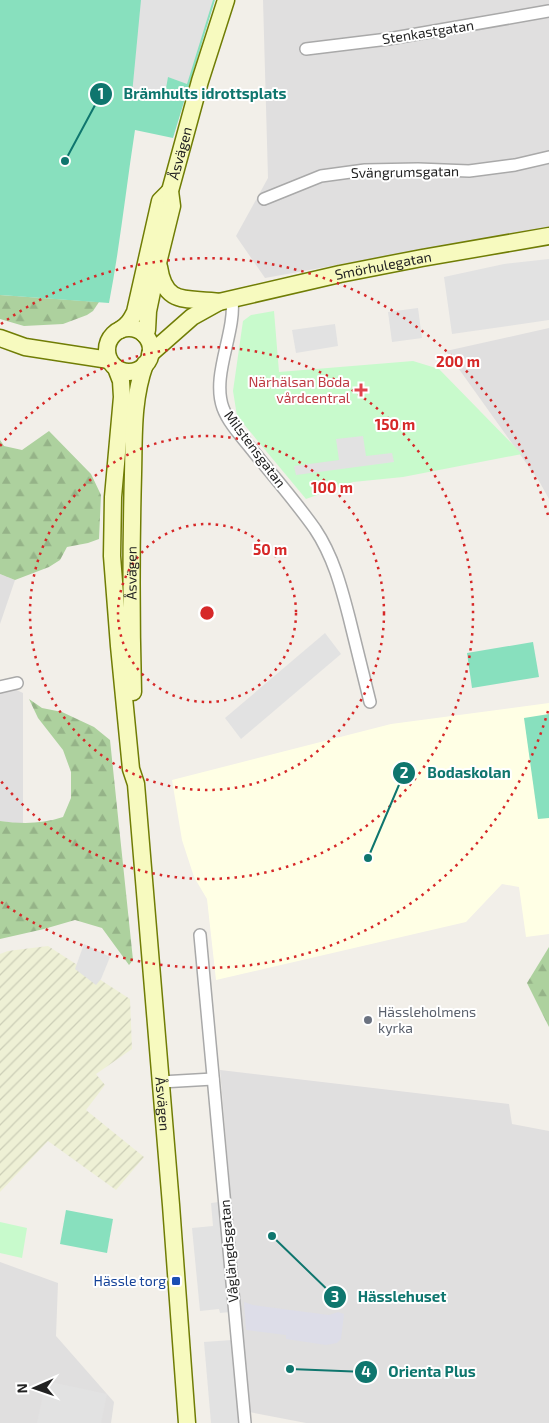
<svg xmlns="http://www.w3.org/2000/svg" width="549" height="1423" viewBox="0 0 549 1423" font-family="'Exo 2',sans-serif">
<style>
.residential{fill:#e0dfdf}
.education{fill:#ffffe5}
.farmland{fill:url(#farmland-furrows)}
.forest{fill:url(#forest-firs)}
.park{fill:#c8facc}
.pitch{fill:#88e0be}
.parking{fill:#e2e2e2}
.plaza{fill:#dddde8}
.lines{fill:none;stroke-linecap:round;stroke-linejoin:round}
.street-casing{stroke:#a9a9a9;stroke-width:14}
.secondary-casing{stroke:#707d05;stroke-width:19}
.street{stroke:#fff;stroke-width:11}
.secondary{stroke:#f7fabf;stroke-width:16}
.ring{fill:none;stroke:#d62828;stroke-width:2.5;stroke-dasharray:2.5 5}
.health-dot{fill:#e0444e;stroke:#fff;stroke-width:2}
.worship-dot{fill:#6b7280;stroke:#fff;stroke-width:2}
.transit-dot{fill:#1a4fb4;stroke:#fff;stroke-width:2}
.labels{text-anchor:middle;stroke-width:4;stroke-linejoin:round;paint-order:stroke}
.street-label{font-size:14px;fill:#222;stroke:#fff}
.health-label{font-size:14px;fill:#be3a42;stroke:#fff;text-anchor:end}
.worship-label{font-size:14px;fill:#5b616d;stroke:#fff;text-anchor:start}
.transit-label{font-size:14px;fill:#164399;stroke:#fff;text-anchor:end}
.centre{fill:#d62828;stroke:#fff;stroke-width:2.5}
.ring-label{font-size:15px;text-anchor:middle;font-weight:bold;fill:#d62828;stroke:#fff;stroke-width:4;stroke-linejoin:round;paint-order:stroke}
.leader{fill:none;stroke:#0f766e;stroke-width:2}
.callout-dot{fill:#0f766e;stroke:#fff;stroke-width:2}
.mark-label{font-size:15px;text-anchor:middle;font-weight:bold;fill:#fff}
.callout-label{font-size:15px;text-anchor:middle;font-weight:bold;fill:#0f766e;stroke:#fff;stroke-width:4;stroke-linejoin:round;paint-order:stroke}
</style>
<defs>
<pattern id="farmland-furrows" width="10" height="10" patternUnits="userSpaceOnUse" patternTransform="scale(1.25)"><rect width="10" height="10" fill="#eef0d5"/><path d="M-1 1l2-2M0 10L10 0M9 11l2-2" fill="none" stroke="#ccceb7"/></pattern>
<pattern id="forest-firs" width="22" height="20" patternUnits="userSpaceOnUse" patternTransform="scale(1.25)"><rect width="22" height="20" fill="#add19e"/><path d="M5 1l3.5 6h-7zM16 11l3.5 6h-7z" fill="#95b388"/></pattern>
</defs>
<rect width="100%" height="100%" fill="#f2efe9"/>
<g class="residential">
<path d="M263,0H549V230L437,247L265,278L236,236L268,178Z"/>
<path d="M549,328V499L539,481L446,351Z"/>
<path d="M0,574L15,580L0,624Z"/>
<path d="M0,682L23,693V824L0,821Z"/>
<path d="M220,1070L509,1104L512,1124L549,1131V1423H306L249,1412Z"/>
<path d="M0,1262L58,1283L56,1336L114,1402L111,1423H0Z"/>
</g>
<path class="education" d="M549,703V934L526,937L519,887L502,884L466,922L216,980L207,899L194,877L182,840L172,780L391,724Z"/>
<path class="farmland" d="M48,946L130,999L132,1049L96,1074L105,1085L86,1110L144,1157L116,1190L48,1141L0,1192V954L8,951Z"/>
<g class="forest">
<path d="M0,295L99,302L93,311L87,315L63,324L24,326L0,319Z"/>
<path d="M49,431L91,474L101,495L99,539L88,543L67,547L60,560L49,567L15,580L0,574V440L4,446L22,450Z"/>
<path d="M29,699L42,708L62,712L94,727L110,740L133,960L129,965L102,928L75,920L44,929L0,939V821C22,824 42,824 63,817L71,798V772L63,750L38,718Z"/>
<path d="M549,947V1027L527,983Z"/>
</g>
<g class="park">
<path d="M274,311L279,372L413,361L439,369L522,454L403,477L353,482L306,499L237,416L233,391L243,321L251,315Z"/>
<path d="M0,1222L27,1228L22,1258L0,1253Z"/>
</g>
<g class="pitch">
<path d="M0,0H215L173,138L135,130C126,188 120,246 109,303L0,295Z"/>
<path d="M533,642L539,677L472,688L467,653Z"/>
<path d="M549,714V818L538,819L524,718Z"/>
<path d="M66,1210L113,1219L107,1253L60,1244Z"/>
</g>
<g class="parking">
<path d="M141,0H213L187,84L168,77L165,94H132Z"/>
<path d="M549,259V320L452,334L444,277L504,264Z"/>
<path d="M418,308L422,338L392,342L388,312Z"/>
<path d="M335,324L338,346L296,353L292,330Z"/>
<path d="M363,436L366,456L392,453L394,462L296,475L294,466L339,460L336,439Z"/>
<path d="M325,633L341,654L241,739L225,718Z"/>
<path d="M84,944L110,957L101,979L96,985L75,969Z"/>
<path d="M219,1202L230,1312L220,1313L219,1309L200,1311L192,1228L213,1226L211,1203Z"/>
<path d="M232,1340L239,1423H211L204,1342Z"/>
<path d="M46,1381L107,1394L101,1423H37Z"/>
</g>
<path class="plaza" d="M244,1302L253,1305L329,1315L338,1312L344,1314L341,1339L337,1343L326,1345L286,1339V1335L246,1330Z"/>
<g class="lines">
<g class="street-casing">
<g id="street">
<path d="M306,49L388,39L549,11"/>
<path d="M264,199L321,176L365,170L418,169L469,171L515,165L549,157"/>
<path d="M232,299C236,333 211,375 223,408C229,424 243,438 253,451C274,477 296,502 315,529C333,556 341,586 349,617C356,645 363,674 370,702"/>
<path d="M0,687L17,683"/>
<path d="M200,935L245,1423"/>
<path d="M161,1082L213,1079"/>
</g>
</g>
<g class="secondary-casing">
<g id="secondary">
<path d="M159,267C165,307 188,297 219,302"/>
<circle cx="129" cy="350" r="22"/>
<path d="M120,330C128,325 131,320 135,312L160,201L170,191"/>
<path id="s1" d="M144,334L147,330L148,311L158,263L172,206L170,191L200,81L226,0"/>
<path d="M0,338L25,347L109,360"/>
<path id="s2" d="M150,354L192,317L219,302L340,274L422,258L549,236"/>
<path id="s3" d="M116,368L121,381L122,397L113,497L112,556L119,646L131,769L136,784L171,1205L187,1423"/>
<path id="s4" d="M133,692C131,619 131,547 133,474C134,437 132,400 145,364"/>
</g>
</g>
<use href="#street" class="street"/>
<use href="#secondary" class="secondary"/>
</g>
<g class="ring">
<circle cx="207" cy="613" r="89"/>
<circle cx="207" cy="613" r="177"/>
<path d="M0 446A266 266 0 1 1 0 780"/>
<path d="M548 711A355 355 0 0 1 1 902M1 324A355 355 0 0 1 548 515"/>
</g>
<path class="health-dot" d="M358.5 382.5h5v5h5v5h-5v5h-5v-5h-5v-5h5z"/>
<circle class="worship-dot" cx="368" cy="1020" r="5"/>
<rect class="transit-dot" x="171" y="1276" width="10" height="10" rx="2.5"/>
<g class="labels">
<g class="street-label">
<text transform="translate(428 32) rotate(-9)" y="5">Stenkastgatan</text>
<text dy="5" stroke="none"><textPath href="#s1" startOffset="186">Åsvägen</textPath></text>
<text transform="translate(405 172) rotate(-1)" y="5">Svängrumsgatan</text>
<text dy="5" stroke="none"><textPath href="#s2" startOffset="255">Smörhulegatan</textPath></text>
<text transform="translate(255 449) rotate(53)" y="5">Milstensgatan</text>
<text dy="5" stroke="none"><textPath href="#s4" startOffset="119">Åsvägen</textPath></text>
<text dy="5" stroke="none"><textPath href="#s3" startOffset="740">Åsvägen</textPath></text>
<text transform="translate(229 1251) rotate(-95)" y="5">Våglängdsgatan</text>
</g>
<g class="health-label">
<text x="350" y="387">Närhälsan Boda<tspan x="350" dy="16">vårdcentral</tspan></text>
</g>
<g class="worship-label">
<text x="378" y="1017">Hässleholmens<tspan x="378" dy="16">kyrka</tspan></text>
</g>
<g class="transit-label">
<text x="166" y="1286">Hässle torg</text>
</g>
</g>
<circle cx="207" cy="613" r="8" class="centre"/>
<g class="ring-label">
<text x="458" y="367">200 m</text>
<text x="395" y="430">150 m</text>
<text x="332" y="493">100 m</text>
<text x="270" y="555">50 m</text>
</g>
<path class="leader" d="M65 161L101 94M368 858L404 773M272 1236L335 1297M290 1369L366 1372"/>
<g class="callout-dot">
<circle cx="65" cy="161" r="5"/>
<circle cx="368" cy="858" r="5"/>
<circle cx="272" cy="1236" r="5"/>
<circle cx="290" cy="1369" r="5"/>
<circle cx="101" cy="94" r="12"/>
<circle cx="404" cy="773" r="12"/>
<circle cx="335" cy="1297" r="12"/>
<circle cx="366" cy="1372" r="12"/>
</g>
<g class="mark-label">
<text x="101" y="99">1</text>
<text x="404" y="778">2</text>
<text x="335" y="1302">3</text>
<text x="366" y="1377">4</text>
</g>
<g class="callout-label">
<text x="205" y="99">Brämhults idrottsplats</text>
<text x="469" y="778">Bodaskolan</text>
<text x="402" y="1302">Hässlehuset</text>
<text x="432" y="1377">Orienta Plus</text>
</g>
<g transform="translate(35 1388) rotate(268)" stroke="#ffffff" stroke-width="4" paint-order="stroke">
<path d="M0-4L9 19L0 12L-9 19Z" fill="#222222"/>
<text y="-8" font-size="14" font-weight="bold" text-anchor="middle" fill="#222222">N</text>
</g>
</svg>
